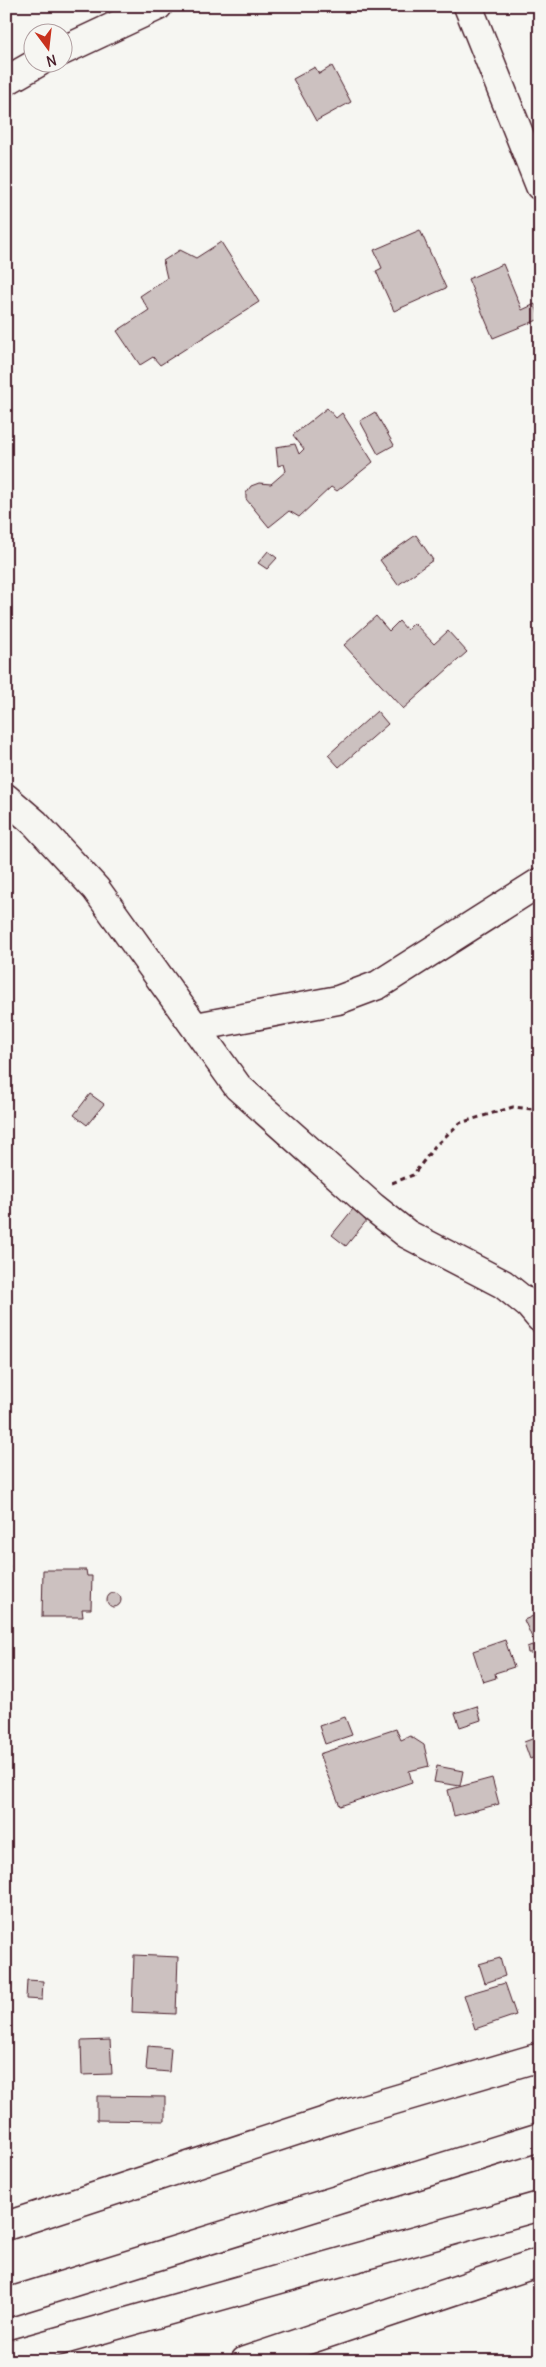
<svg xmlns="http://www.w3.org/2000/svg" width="546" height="2367" viewBox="0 0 546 2367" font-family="Delius,sans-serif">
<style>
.building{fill:#ccc1c0;stroke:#4a1f2b}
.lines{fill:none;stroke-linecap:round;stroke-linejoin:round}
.street-casing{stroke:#4a1f2b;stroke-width:31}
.secondary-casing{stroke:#4a1f2b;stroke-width:31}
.highway-casing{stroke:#4a1f2b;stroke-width:31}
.path{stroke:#4a1f2b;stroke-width:3;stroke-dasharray:5 4;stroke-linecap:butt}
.street{stroke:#f6f6f2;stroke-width:28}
.secondary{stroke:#f6f6f2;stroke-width:28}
.highway{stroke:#f6f6f2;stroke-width:28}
</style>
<rect width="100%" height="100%" fill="#f6f6f2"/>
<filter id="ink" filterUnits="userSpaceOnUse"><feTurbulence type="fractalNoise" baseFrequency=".02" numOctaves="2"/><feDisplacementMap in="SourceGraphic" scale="10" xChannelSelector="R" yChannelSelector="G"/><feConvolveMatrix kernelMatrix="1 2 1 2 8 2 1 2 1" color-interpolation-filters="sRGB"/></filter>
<g filter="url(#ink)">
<g class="building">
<path d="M332,66L351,102L316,121L293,79L315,67L319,74Z"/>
<path d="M420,230L446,288L394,311L376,271L382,268L374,250Z"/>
<path d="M221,242L259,302L160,365L153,357L140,365L117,331L149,310L140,296L167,278L163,261L180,250L196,258Z"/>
<path d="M503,264L522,310L535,304L540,319L493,338L468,279Z"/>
<path d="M327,408L336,418L342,413L373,462L337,491L331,487L299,517L289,511L269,527L246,499V493L251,486L259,483L271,484L286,471L284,464L278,466L276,447L295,444L299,454L304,449L293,435Z"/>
<path d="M375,412L394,445L378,454L360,421Z"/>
<path d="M416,535L433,560L398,585L380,560Z"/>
<path d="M268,551L277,558L267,569L258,563Z"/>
<path d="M376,616L389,631L399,621L407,630L414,623L434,644L448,631L467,652L403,709L344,645Z"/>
<path d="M377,711L388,724L339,767L328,755Z"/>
<path d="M90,1094L104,1104L87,1125L74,1115Z"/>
<path d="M353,1209L367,1220L346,1246L332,1235Z"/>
<path d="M6,1565H9L8,1591L6,1590Z"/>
<path d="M43,1570H86L87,1576H92L91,1609H82L83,1617H42Z"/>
<circle cx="114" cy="1600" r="7"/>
<path d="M540,1613V1642L535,1644L524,1620Z"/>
<path d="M505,1640L514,1667L495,1673L496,1678L483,1682L473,1651Z"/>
<path d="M532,1645L535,1650L532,1653H528L527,1647Z"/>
<path d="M477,1706L481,1720L460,1727L455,1713Z"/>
<path d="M345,1717L352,1735L325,1744L319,1726Z"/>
<path d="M396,1729L401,1740L410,1736L424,1745L429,1766L409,1771L412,1782L340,1806L319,1754Z"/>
<path d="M540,1736V1755L530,1759L524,1742Z"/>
<path d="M437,1766L463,1771L460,1786L434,1782Z"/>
<path d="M492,1778L499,1804L454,1816L448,1790Z"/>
<path d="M134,1955L178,1957L176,2014L132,2012Z"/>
<path d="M500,1958L505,1976L485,1983L479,1964Z"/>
<path d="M27,1980L43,1981L42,2000L26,1999Z"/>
<path d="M505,1983L516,2015L475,2029L464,1995Z"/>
<path d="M110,2040L112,2074L82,2075L81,2041Z"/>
<path d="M148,2046L171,2048L169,2072L146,2070Z"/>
<path d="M97,2096L165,2097V2121L97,2120Z"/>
</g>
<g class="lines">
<g class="street-casing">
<g id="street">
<path d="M468,6L540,186"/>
<path d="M6,798L35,823L96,889L238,1087L373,1207L407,1234L503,1284L529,1305L540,1318"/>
<path d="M196,1027L338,1000L378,985L540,882"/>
<path d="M6,2226L350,2113L540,2057"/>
<path d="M245,2361L540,2262"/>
</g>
</g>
<g class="secondary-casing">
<g id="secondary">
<path d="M62,51L158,6"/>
<path d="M6,81L39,62"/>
</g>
</g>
<g class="highway-casing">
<g id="highway">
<path d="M6,2303L540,2137"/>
<path d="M6,2356L540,2206"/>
</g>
</g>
<path class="path" d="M392,1183L413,1175L435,1146L460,1123L513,1107L540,1110"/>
<use href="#street" class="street"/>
<use href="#secondary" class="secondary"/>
<use href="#highway" class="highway"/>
</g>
</g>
<rect width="546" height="2367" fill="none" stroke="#f6f6f2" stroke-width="25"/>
<rect x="12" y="12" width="521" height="2342" fill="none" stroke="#4a1f2b" stroke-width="2" filter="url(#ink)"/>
<g transform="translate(48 48) rotate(165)"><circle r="24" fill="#f6f6f2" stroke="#b1a0a2"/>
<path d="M0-4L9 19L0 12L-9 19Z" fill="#c8321e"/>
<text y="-8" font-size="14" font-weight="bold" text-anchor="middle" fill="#4a1f2b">N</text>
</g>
</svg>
